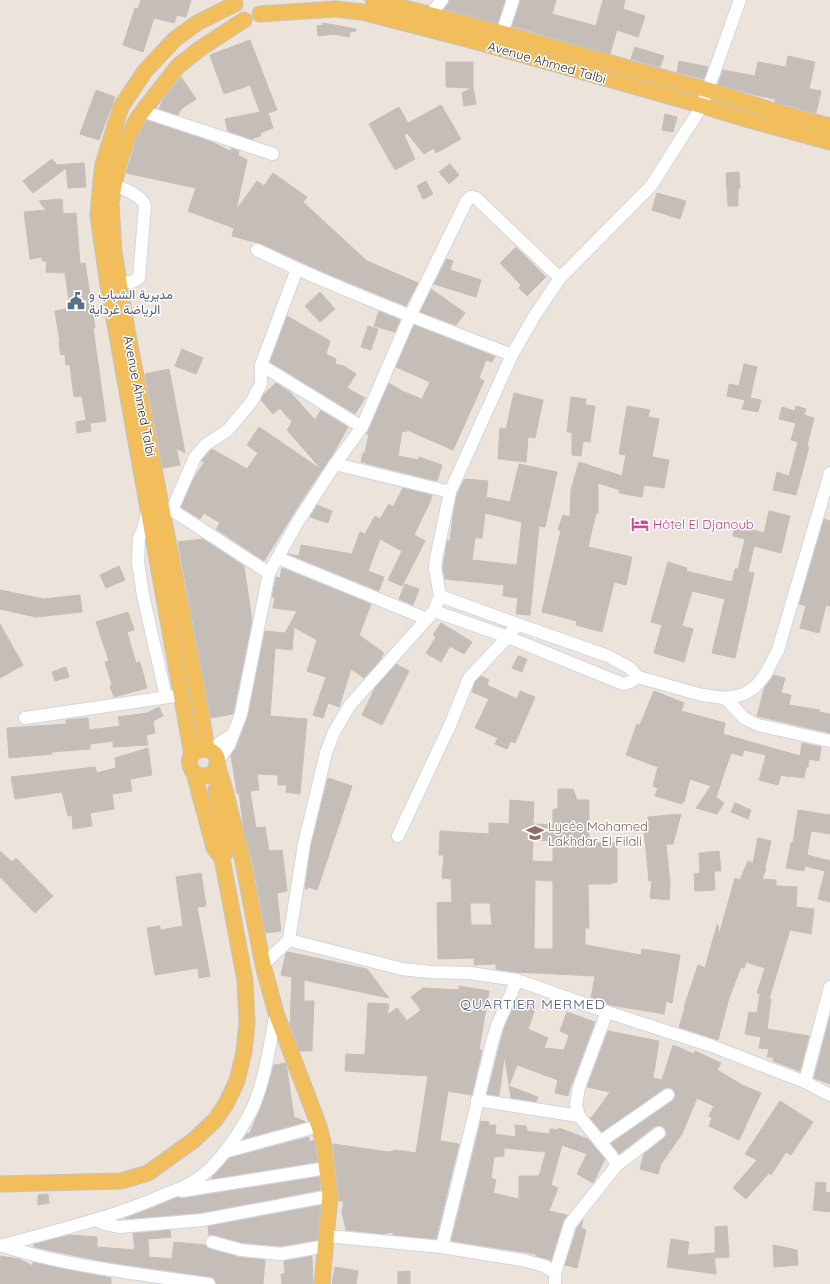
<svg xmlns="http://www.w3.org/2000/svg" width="830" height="1284" viewBox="0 0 830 1284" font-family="Quicksand,Vazirmatn,sans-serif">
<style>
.building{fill:#c4bdb8;stroke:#c7bfb5;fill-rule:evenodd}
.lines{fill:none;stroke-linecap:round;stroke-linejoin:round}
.minor-casing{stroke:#d1d6e3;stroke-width:14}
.major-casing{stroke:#c3c3c3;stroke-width:17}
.minor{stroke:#fff;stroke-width:12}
.major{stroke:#f2be5b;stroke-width:15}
.labels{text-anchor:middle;stroke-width:3;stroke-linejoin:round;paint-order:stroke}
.street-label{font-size:13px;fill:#2a2a2a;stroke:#fff}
.service-label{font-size:13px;fill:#4e5e75;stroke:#fff;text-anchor:start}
.hotel-label{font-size:13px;fill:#b23c85;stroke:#fff;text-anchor:start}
.education-label{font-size:13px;fill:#785e54;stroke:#fff;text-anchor:start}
.neighbourhood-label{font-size:14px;letter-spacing:1px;fill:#4a587b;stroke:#fff}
</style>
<rect width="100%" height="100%" fill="#ece3db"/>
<g class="building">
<path d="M141,0H191L186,17L177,15L174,23L154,18L143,52L123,45L135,8L138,9Z"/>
<path d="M449,0H505L498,23L444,9Z"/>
<path d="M520,0H556L552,14L596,26L603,0H625L623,9L645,16L638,37L617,30L610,54L512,26Z"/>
<path d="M323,23L356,29V31L350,32L349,37L334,34L318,36L317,26L323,25Z"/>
<path d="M250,40L277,110L268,113L273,128L260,133L261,136L253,138V140L228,131L225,119L260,112L250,85L224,94L210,55Z"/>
<path d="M635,47L664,56L660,67L631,59Z"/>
<path d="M788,56L815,62L809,89L821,91L816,113L775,102V99L755,95L718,84L723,70L755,76L758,62L786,67Z"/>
<path d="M679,61L708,67L704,79L677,72Z"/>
<path d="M446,62H473V87L476,104L464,106L462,93L472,88L446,87Z"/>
<path d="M181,77L196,99L181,109L178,115L159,109L163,100Z"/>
<path d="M96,90L115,97L99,140L80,134Z"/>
<path d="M441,105L461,139L436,153L434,148L424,154L407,133L404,135L415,159L395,170L369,124L399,107L408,123Z"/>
<path d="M665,114L677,117L673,132L662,130Z"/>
<path d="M147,120L212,142L232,152L231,148L239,151L238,155L247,160L236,210L257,181L264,186L273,173L307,197L303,202L367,261L418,283L406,306L323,272L262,244L232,236L234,228L188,211L196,188L126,173L137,138Z"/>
<path d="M52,159L57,165L84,163L86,187L68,188L66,168L33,193L23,181Z"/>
<path d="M450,164L459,175L449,184L439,172Z"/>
<path d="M739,172L740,188L738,189V206H728L726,173Z"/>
<path d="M426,181L433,194L423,199L417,186Z"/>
<path d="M657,193L686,201L680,219L652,210Z"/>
<path d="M62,199L63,214L76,213L80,264L85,263L95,328H93L106,421L90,423L91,431L77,433L76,422L86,420L82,396L74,397L70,365H66L65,354L61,355L59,343L60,342L55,311L70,308L65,273L46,272L47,261H42V257L30,259L24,212L46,210L39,201Z"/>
<path d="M516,247L546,277L527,296L519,288L521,285L500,263Z"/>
<path d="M446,259L453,261L450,270L481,280L476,297L434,284Z"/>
<path d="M431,289L465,313L456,325L420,312Z"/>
<path d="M320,292L335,309L320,322L305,306Z"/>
<path d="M379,311L400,320L395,332L374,326Z"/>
<path d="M287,316L330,341L326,354L336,359L335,364L344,366L356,374L347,388L365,398L355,414L270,362Z"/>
<path d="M414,325L495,356L492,362L486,360L479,378L484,381L453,450L407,430L406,432L402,431L398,456L419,460V457L442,465L437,481L361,462L363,453H365L369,434H366L389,383L402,391L422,399L430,382L396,367Z"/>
<path d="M368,326L378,329L371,350L361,347Z"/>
<path d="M182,349L203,358L196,374L175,366Z"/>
<path d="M744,364L757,367L750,398L761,400L758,412L742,409L745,400L727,396L729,384L739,386Z"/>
<path d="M169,369L185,453L176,448L180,465L163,468L145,374Z"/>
<path d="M276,383L290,392L315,420L321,410L348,427L333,454L302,500L264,561L216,529L220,523L204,513L200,519L181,507L194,478L205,461H201L212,449L247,469L258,453L247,445L259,427L322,470L287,430L292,422L280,408L273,414L261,400L264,394Z"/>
<path d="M514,393L543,400L535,438L528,437L526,462L498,459L500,428L506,429Z"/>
<path d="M571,397L586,399L585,405L595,406L590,442L583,441L581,456L572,455V432H567Z"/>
<path d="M627,406L650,410L648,417L659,419L652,457L669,460L664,488L644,485L642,497L619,493L620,490L598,483V513H596L588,547L632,557L626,585L614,582L602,632L576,625L577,621L542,612L561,530H558L563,515L570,517L571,490L579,462L622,476L626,455L619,454Z"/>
<path d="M796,406L806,409L804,415L814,418L807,446L809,447L796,495L773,490L777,472L789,476L798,442L791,440L796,423L779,419L782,407L795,411Z"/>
<path d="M519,464L557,472L545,527L539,526L530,615L516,614L518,598L503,596L504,585L445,579L443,568L447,541H450L453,516L457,494L464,480L466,479L488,481L486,497L510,502ZM485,513L522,522L517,565L472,560L475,538H482Z"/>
<path d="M403,488L432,495L430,502L414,535L425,541L402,586L388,580L402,551L380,539L368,571L384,577L379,591L288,554L299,556L301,545L352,554L360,532L365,534L375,516L380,519L389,504L393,507Z"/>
<path d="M317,505L332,511L328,523L310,517Z"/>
<path d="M769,511L790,516L781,553L754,546L748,572L754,573L735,658L712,653L725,599L692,591L682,626L693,629L684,662L654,653L662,625L651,622L668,562L687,568L686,571L732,582L735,569H738L745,539L733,536L735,525L764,533Z"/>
<path d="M824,519L830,521V606L826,605L819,633L800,628L806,606L799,604Z"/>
<path d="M203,539L244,566L252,621L233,714L211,718L178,542Z"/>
<path d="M119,566L125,580L106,588L100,575Z"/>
<path d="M282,568L371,604L359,635L384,653L381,657L382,658L364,678L351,669L339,707L328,703L323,718L313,715L326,677L307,671L317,640L294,627L292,650L275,648L270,716L307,719L300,794L286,792L287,785H278V775L257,774L259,790L250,791L256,828L265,827L269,851L282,850L287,891L277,893L281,931L266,933L251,855L244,830L239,793H237L231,755L236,748L248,716L265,631L285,633L297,611L273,608L275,598L272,597L276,577L280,578Z"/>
<path d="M405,584L419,589L413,605L399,599Z"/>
<path d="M0,590L44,599L80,595L82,612L36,617L0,609Z"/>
<path d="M128,612L134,630L127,632L136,663L140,662L147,688L114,697L110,686L112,685L105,662L109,661L96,622Z"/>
<path d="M441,623L472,642L464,654L450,646L441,662L426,653L436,637L433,635Z"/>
<path d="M0,624L23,665L0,678Z"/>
<path d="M518,656L527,659L522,672L512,668Z"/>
<path d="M396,664L409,671L382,725L362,715L375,688Z"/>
<path d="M66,667L69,677L55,681L52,672Z"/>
<path d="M774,675L785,678L781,693L791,695L789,705L820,710L819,712L830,714V733L757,716L765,686Z"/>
<path d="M481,676L489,680L487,685L517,699L520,691L535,697L515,743L511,741L507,749L495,744L498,738L475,728L489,699L472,692L475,682Z"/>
<path d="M654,691L684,703L681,711L725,723L723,734L800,756L802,743L821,747L819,761L809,759L808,767H806L804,778L790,776V777L781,775L778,785L759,780L766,755L744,750L742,756L731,753L716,797L724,803L717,814L696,808L711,786L690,779L684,802L682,801V804L655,796L658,788L653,786L658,767L626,755L637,724L640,725Z"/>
<path d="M159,707L163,716L153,721L155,733L146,735L148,745L113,747V741L90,744V749L51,752L52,754L9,758L7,728L66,724V720L88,718L89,730L120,726L118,717L147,713Z"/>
<path d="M148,748L152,775L130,779L132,791L112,794L114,809L90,813L92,826L73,829L72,815L68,816L62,792L15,799L11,777L95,767L97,773L116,768L115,758Z"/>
<path d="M328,778L352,786L317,890L308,887L307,889H305L311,845Z"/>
<path d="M558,789H573L577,800H589V843H617V882L610,884H588L589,928H585V945L641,955L642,949L680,955L672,1003L666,1001L664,1014L610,1005L591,998L595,976L514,972L496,969V964L474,965V958L438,959L437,903L452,902L451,879L442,878L444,855H439L440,831L489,834V823L509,824L510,800L534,802L533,824L553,825V810L558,808ZM533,840L553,841V862L532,861ZM535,880L553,881V949H534ZM470,903H490L492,925H471Z"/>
<path d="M735,803L751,810L748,819L731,812Z"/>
<path d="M798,810L830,815V834L811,831L807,855L830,861V902L818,899L825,871L805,866L804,871L786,868L791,843H793Z"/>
<path d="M681,814L673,844H666L670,884L669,900L650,898L652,881H649L644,830H649L648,817Z"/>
<path d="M758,838L771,841L765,868L766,869L762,879L776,880V886L797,887L796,907L814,909L811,934L790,930L769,999H771L767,1029L809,1036L800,1071L773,1061V1057H767L769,1049L759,1048L761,1037L745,1034L749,1012L757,1013L760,994L757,993L765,968L746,962L744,968L741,967L729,998L718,1040L679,1027L685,1007H684L698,965L705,968L717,925H718L719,935L735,878L740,880L748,861L753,863Z"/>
<path d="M0,851L12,862L16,858L53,896L35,913L0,877Z"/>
<path d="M719,851L721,871H714L715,890L695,891L694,874L700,873L699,853Z"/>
<path d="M201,873L206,906L197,907L210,976L199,978L198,968L155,975L147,928L160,926V930L183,926L176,877Z"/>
<path d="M288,952L367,969L389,998L304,980V1001H314L312,1051H300L290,1024L292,977L281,975L286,953Z"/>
<path d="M459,986L489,991L479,1050H482L472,1095L448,1091L440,1141L459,1144L436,1239L393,1235V1232L384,1234L346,1230L342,1212L344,1201H339V1195L333,1144L389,1152L396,1150L416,1153L428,1076L345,1071L346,1054L365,1055L368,1003L389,1004L387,1015L397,1008L407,1021L421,1010L411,997L423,988L459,990Z"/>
<path d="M517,999L536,1006L528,1029L548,1038L544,1048L564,1050L569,1035L560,1031L567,1012L595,1022L572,1084H571L568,1096L555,1093L558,1080L517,1065L509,1086L538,1097L536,1102L511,1098L505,1059H504L499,1096L487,1094L504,1029Z"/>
<path d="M830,1016V1084L814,1078Z"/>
<path d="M608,1031L659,1041L653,1078L662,1080L673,1045L694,1054L695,1051L721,1063L717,1070L742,1085L761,1093L739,1140L709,1126L712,1118L709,1116L714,1106L697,1098L682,1134L661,1164L658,1174L640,1169L644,1154L666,1136V1132L662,1126H658L654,1127L619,1154L611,1143L672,1101L675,1095L672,1088H668L664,1089L602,1132L590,1118L593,1116L610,1092L587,1087Z"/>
<path d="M286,1063L294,1117L306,1122L243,1139L246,1134L250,1133L264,1099L274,1065Z"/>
<path d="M780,1101L813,1122L791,1155L786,1152L771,1175L769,1173L746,1199L733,1188L757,1160L745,1154Z"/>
<path d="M481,1121L489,1122V1125H496L495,1134L516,1137L515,1125L526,1126L527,1131L549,1134L550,1129L559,1130V1128L588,1139L605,1159L593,1183L577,1174L587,1154L562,1145L551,1185L558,1188L549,1211L567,1215L563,1222L551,1261L536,1256V1254L451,1241ZM504,1148L546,1152L539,1176H519V1199L493,1193L496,1180L491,1178L494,1157L504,1156Z"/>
<path d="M309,1137V1141H314L317,1162L212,1179V1177L229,1158Z"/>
<path d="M319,1177L320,1190L201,1213L124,1219L178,1197L183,1198Z"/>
<path d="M816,1182L826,1183L825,1192L830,1193V1212L813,1210Z"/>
<path d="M48,1194L49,1203L38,1205V1195Z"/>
<path d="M320,1205L317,1240L281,1246L242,1243L214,1235H209L208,1226Z"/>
<path d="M583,1220L581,1228L586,1230L577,1268L565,1265L577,1228Z"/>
<path d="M727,1226L729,1257L715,1258V1227Z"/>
<path d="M170,1230L171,1237L148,1239L149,1257L172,1259L174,1242L205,1245L210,1249L239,1257L265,1260L263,1284H216L214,1278L210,1277L106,1262L34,1247V1244L70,1235L97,1237V1247L135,1250L133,1233Z"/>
<path d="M671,1239L689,1242L687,1255L714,1253L716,1274L667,1267Z"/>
<path d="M773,1245L797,1250L798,1265L774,1267Z"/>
<path d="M0,1256L19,1259L33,1266V1262L111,1278V1284H0Z"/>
<path d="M312,1256L313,1284H282L281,1274H285L284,1261Z"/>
<path d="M335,1267L358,1271L356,1284H332Z"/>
<path d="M410,1271V1284H398V1272Z"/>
</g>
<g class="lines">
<g class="minor-casing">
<g id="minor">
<path d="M424,20L430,15L442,0"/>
<path d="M502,33L513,0"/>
<path d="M142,111L273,154"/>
<path d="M106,183C116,185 143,195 145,206L139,278L132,282L111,284"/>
<path d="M257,250C340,290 426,322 512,355"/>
<path d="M261,365L362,427"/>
<path d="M335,464L450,492"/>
<path d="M165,510H172L269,573"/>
<path d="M172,510L195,457L205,445L228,430L252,401L257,391L261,384V365L297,269"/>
<path d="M147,512L144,527L139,538L138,562L143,595L166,697"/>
<path d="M278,558L427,619"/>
<path d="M440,596L517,624L608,656L630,668L638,677L702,695L725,698L738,696L746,693L756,686L765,675L778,650L830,473"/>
<path d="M434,611L508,637L623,684L630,682L638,677"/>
<path d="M725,698L744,718L758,725L830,741"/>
<path d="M25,718L175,696"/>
<path d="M210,751L222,741L231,736"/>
<path d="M217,762L229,745L241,714L269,573L297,523L335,464L362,427L410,316L467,200L471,197L476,198L560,278"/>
<path d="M398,836L451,723L469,678L508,637L517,624"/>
<path d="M289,940L402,969L430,972L470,973L517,980L607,1012L712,1046L805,1082L830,987"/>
<path d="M263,965L289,940L304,844L326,753L334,732L350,705L434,611L440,596L435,568L436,559L450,492L512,355L535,315L560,278L651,186L702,106L740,0"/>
<path d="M805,1082L830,1095"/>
<path d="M477,1100L579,1116"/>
<path d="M600,1142L668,1095"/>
<path d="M224,1152L319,1126"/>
<path d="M617,1165L659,1133"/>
<path d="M182,1191L327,1168"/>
<path d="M95,1220L105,1224L119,1227L202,1220L330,1196"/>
<path d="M327,1236L442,1247L493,1039L497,1026L517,980"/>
<path d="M212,1242L241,1250L281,1254L326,1246"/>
<path d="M0,1246C53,1231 108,1219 159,1197C170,1192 183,1189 193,1182C218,1167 240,1133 253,1107C265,1080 270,1043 276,1013"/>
<path d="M3,1246C68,1267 141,1274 209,1284"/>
<path d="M442,1247L522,1260L545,1266L555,1273V1284"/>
<path d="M555,1273L570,1224L617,1165L611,1155L579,1116L576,1105L579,1087L607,1012"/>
</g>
</g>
<g class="major-casing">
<g id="major">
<path d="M373,0L502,33L708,90L784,114L830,126"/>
<path d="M260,14L335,9L362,12L474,41L690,102L746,119L830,142"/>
<path d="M207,749L197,690L127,330L114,252L111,203L114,185L120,160L129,134L139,116L178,66L201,48L244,20"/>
<path d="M192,755L108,285L98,216L101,180L103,164L121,107L145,71L175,39L197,23L235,4"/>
<path d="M217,764L225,790L242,857L263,965L276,1013L319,1126L324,1146L330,1196L322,1284"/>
<path d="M216,789L224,841L225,853L222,858"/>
<path d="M0,1184L121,1181L148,1173L194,1140L215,1120L226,1104L237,1081L244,1052L247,1023L245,980L222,858L214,848L194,773C175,746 223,740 217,766C214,777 202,778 194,773"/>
</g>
</g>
<use href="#minor" class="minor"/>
<use href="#major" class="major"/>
</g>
<defs>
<g id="civic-bare" transform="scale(1.38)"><path d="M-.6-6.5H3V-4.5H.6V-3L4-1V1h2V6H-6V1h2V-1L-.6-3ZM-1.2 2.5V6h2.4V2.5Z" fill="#5c6f8a" stroke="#fff" stroke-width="2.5" paint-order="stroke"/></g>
<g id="hotel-bare" transform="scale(1.38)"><path d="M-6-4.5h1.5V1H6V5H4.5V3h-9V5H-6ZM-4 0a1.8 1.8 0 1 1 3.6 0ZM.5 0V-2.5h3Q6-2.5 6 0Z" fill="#d1479c" stroke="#fff" stroke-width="2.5" paint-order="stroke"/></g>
<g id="school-bare" transform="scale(1.38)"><path d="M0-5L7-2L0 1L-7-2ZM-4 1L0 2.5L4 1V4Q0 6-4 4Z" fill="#8d6e63" stroke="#fff" stroke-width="2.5" paint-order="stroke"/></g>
</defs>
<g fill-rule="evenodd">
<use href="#civic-bare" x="76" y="301"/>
<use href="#hotel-bare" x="640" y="524"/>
<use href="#school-bare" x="535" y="833"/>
</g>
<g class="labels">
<g class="street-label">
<text transform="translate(547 62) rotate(16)" y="5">Avenue Ahmed Talbi</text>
<text transform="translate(140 396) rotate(79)" y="5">Avenue Ahmed Talbi</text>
</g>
<g class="service-label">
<text x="89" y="299">مديرية الشباب و<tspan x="89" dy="15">الرياضة غرداية</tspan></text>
</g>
<g class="hotel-label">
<text x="653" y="529">Hôtel El Djanoub</text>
</g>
<g class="education-label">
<text x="548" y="831">Lycée Mohamed<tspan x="548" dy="15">Lakhdar El Filali</tspan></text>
</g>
<g class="neighbourhood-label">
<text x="533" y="1009">QUARTIER MERMED</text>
</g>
</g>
</svg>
